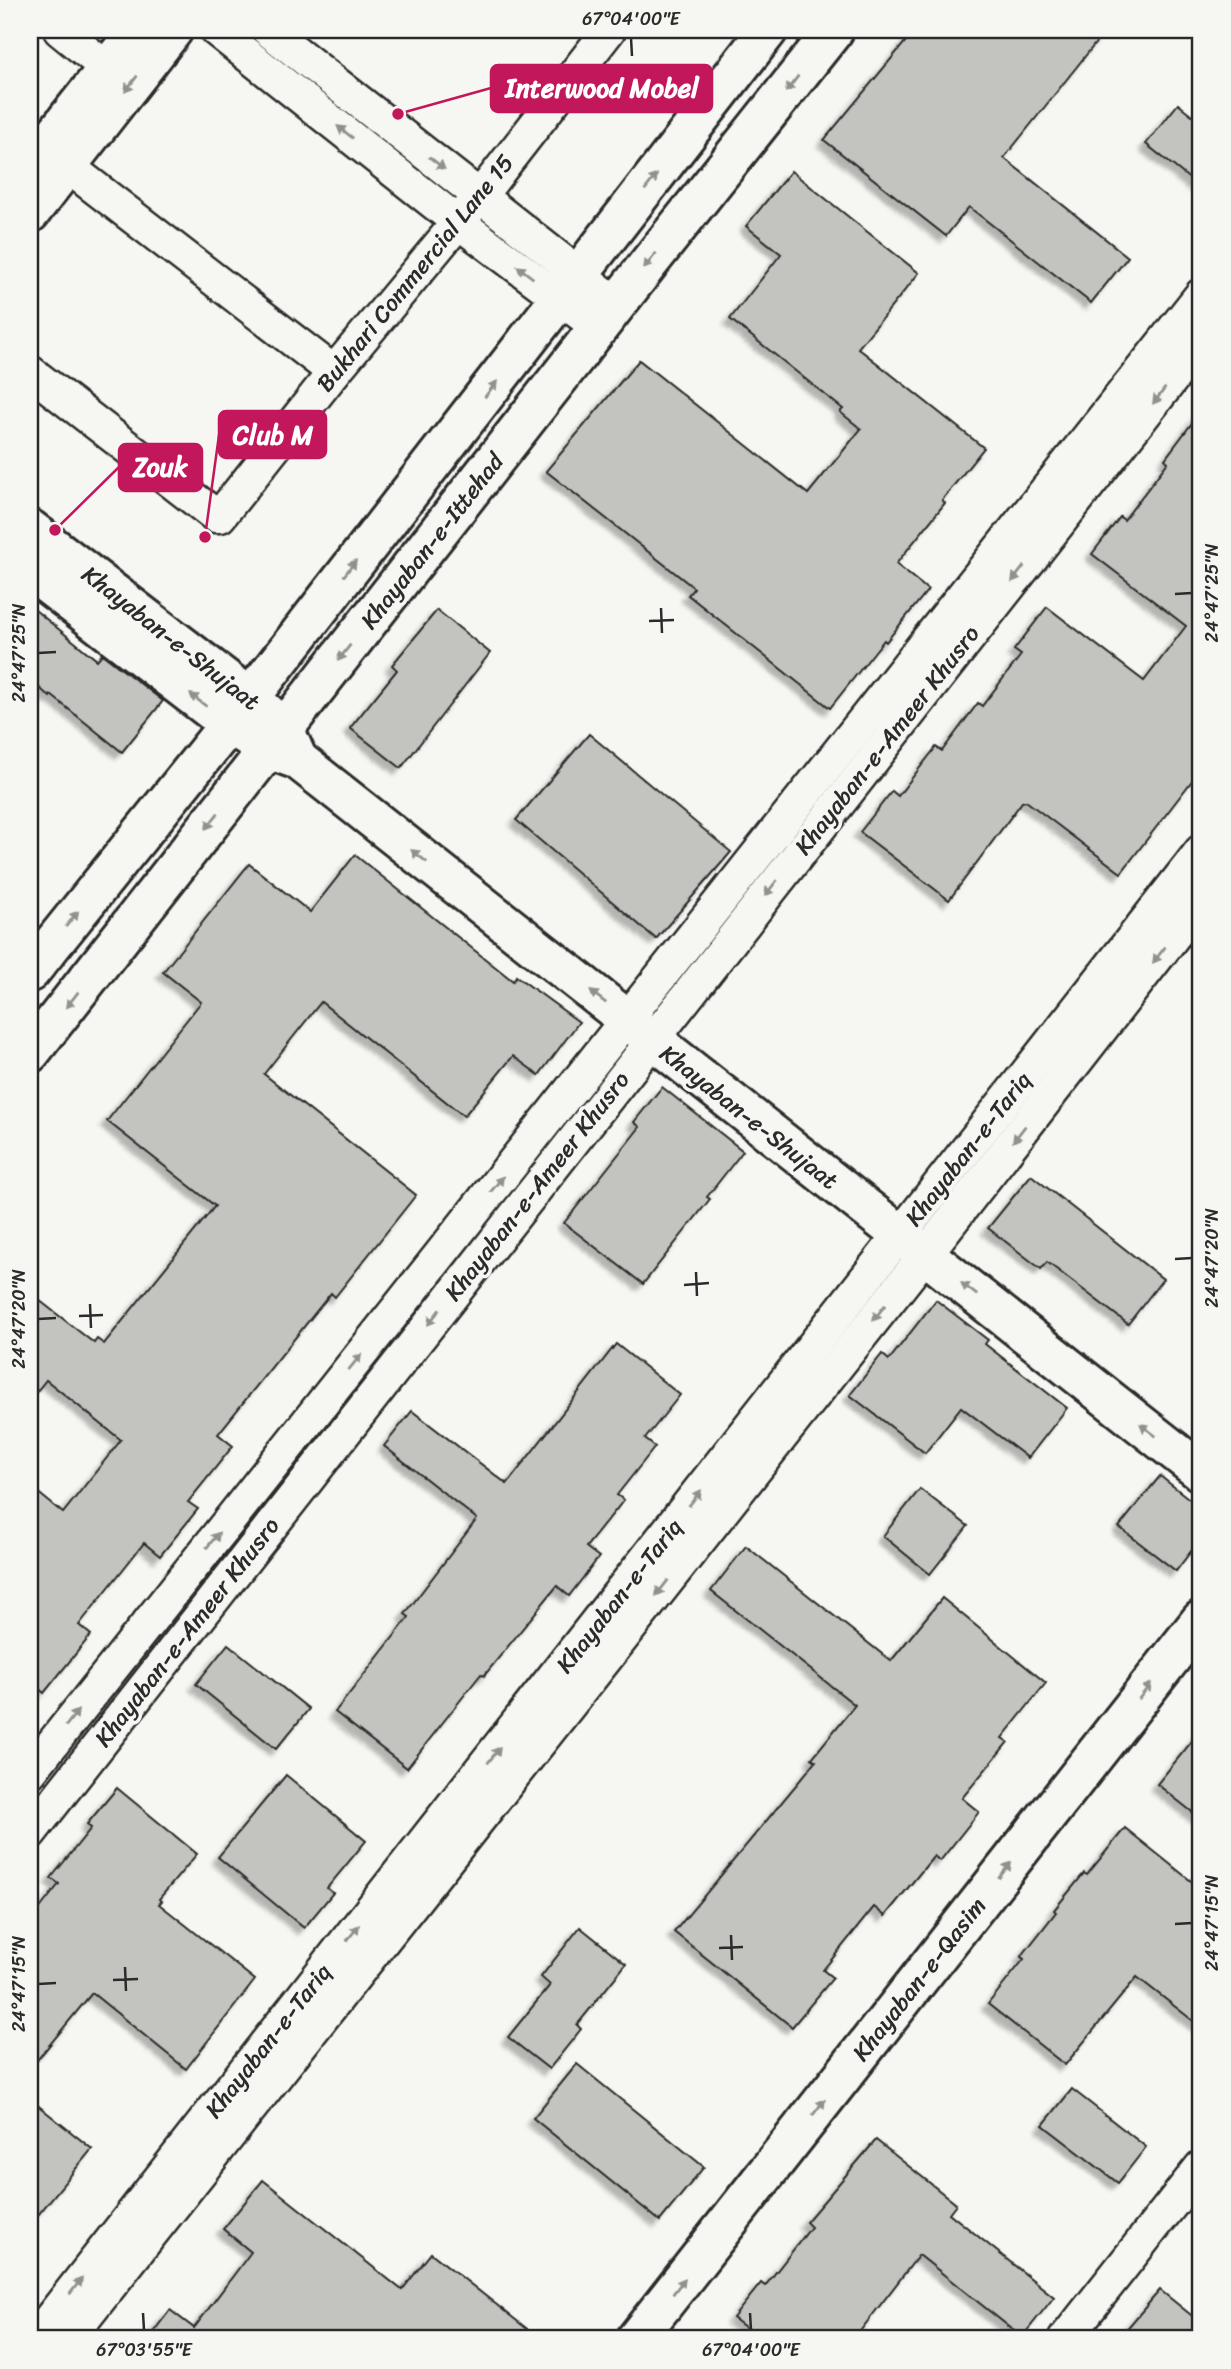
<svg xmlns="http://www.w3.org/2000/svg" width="1231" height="2369" viewBox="0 0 1231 2369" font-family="Sriracha,sans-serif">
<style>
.building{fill:#c3c3c0;stroke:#2b2b2b;stroke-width:2;filter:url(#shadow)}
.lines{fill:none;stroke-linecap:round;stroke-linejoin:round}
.street-casing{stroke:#2b2b2b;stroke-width:37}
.secondary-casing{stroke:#2b2b2b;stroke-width:44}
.primary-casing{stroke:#2b2b2b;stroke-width:44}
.street{stroke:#f6f6f2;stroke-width:32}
.secondary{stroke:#f6f6f2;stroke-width:38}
.primary{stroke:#f6f6f2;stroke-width:38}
.oneway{fill:#90908e}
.ticks{fill:none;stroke:#2b2b2b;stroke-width:2.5}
.labels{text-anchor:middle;stroke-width:7;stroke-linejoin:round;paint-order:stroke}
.street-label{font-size:24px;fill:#2b2b2b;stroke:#f6f6f2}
.leader{fill:none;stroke:#c2185b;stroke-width:2.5}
.callout-dot{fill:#c2185b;stroke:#f6f6f2;stroke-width:2.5}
.callout{fill:#c2185b;stroke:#c2185b;stroke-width:2.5}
.callout-label{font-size:26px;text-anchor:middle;font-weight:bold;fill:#fff}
.neatline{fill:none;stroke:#2b2b2b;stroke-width:2.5}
.ticks-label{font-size:18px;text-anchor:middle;fill:#2b2b2b}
</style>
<defs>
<filter id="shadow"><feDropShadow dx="-6" dy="6" stdDeviation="2" flood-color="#0004"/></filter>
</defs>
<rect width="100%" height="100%" fill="#f6f6f2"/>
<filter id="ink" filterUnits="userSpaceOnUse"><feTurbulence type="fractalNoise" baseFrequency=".0143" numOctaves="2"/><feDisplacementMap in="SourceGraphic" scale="14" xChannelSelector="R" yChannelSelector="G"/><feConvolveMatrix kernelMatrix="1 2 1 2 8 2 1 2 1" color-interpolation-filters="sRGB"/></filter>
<g filter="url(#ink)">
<g class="building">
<path d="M915,30H1106L1004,158L1128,257L1091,303L969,207L946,236L824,140Z"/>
<path d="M1178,104L1201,122V188L1146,144Z"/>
<path d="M791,171L919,273L858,348L984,448L942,500L945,503L896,564L928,590L886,642L884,640L830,708L688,595L694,588L546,471L639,360L808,494L861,429L840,412L843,409L730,319L781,254L746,226Z"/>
<path d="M1201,411V769L1121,873L1026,801L1022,802L949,900L860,832L892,791L898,796L936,747L942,751L978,703L982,706L1021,655L1014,650L1047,607L1144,681L1186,626L1092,554L1120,517L1124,520L1168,462L1165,459Z"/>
<path d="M30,606L97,660L102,654L163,701L122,752L51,695L50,697L30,680Z"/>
<path d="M437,610L490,653L401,768L350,728L397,670L392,665Z"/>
<path d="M589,734L731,852L656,939L516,820Z"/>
<path d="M355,855L513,981L516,976L579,1022L539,1075L513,1056L464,1116L321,1002L264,1074L416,1195L335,1297L331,1293L218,1434L233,1446L188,1502L198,1509L160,1556L144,1543L79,1625L91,1635L44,1693L30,1681V1486L63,1513L121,1440L46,1380L30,1400V1293L94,1343L97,1339L104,1344L215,1206L107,1121L201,1002L163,972L249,864L310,912Z"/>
<path d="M662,1087L743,1151L707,1197L710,1199L643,1284L564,1223L640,1127L634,1122Z"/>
<path d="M1031,1175L1163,1279L1128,1324L1047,1262L1041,1269L988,1228Z"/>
<path d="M936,1300L988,1340L985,1344L1067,1408L1028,1458L961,1407L925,1453L850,1395L882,1354L889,1360Z"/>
<path d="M616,1344L680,1395L645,1439L655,1447L617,1495L624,1500L586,1547L599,1557L569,1596L557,1586L484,1676L481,1674L407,1768L335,1712L409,1617L405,1614L477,1519L384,1446L412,1411L507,1484Z"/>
<path d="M1160,1476L1201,1508V1538L1176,1571L1119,1527Z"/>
<path d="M920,1489L968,1526L930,1574L883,1536Z"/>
<path d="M746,1546L891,1661L942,1598L1046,1683L1002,1738L1008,1742L962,1798L979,1812L940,1861L934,1856L885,1916L874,1907L823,1970L833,1978L792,2027L674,1932L816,1761L812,1758L855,1705L711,1591Z"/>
<path d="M228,1644L309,1709L276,1749L196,1684Z"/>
<path d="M1201,1730V1819L1157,1784Z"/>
<path d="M286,1775L366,1841L327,1888L333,1893L304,1928L218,1857Z"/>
<path d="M117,1788L197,1854L159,1899L162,1901L159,1904L255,1980L186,2069L92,1993L30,2069V1921L59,1884L51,1878L91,1828L87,1824Z"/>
<path d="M1125,1828L1201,1889V2027L1137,1977L1065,2065L988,2004L1024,1959L1021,1957L1056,1912L1054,1910L1084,1873L1087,1875Z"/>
<path d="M580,1927L626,1964L577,2025L581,2029L549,2069L508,2037L550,1985L541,1977Z"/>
<path d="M577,2064L704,2167L660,2221L533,2118Z"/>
<path d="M1072,2089L1146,2147L1118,2183L1043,2125Z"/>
<path d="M30,2099L92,2149L30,2225Z"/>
<path d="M876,2140L956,2204L949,2213L1054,2297L1022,2337L919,2255L854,2339H761L733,2318L761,2283L765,2286L811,2227L806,2222Z"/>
<path d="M263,2180L402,2290L431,2253L540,2339H148L170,2310L194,2328L251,2252L223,2229Z"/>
<path d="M1160,2290L1201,2323V2339H1118Z"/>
</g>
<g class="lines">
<g class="street-casing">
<g id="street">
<path d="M60,30L108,69"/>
<path d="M216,30L458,222L599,328"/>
<path d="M268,30L617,304"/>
<path d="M67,166L334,372"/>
<path d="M30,372L216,516H220L334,372L480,196L609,30"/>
<path d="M30,1772L1201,295"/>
<path d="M30,1833L1201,342"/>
<path d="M34,2339L1201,851"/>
<path d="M68,2339L925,1255L1201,901"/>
<path d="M1065,2339L1201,2167"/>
</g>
</g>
<g class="secondary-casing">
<g id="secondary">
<path d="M30,166L131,39"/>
<path d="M30,213L173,30"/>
<path d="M30,529L250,698L284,728L297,758"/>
<path d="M30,571L229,724L268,749L298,760L1201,1472"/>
<path d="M636,2339L1201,1620"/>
</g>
</g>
<g class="primary-casing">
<g id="primary">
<path d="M30,972L250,698L768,30"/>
<path d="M30,1053L649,263L834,30"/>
</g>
</g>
<use href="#street" class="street"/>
<use href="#secondary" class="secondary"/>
<use href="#primary" class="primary"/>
</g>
<defs><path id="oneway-solid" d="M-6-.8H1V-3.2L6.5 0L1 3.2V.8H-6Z" transform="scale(1.75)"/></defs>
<g class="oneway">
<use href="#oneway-solid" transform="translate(131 84) rotate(128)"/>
<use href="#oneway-solid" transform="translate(792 84) rotate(128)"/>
<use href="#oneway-solid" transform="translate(345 132) rotate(-142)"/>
<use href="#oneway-solid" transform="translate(437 163) rotate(38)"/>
<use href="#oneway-solid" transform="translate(651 182) rotate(-52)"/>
<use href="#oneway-solid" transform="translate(650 261) rotate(128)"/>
<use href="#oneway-solid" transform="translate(525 272) rotate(-143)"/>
<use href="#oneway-solid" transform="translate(491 389) rotate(-52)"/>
<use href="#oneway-solid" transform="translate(1159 396) rotate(128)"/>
<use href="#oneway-solid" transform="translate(350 568) rotate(-52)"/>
<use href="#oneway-solid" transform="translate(1018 574) rotate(128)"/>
<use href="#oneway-solid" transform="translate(344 653) rotate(128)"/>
<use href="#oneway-solid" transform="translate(198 700) rotate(-142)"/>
<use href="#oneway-solid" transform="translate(212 821) rotate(128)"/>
<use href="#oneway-solid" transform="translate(419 856) rotate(-142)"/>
<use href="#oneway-solid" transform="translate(771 888) rotate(128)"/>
<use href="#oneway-solid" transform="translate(72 919) rotate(-51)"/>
<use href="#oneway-solid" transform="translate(1159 955) rotate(128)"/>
<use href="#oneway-solid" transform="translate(598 997) rotate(-142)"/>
<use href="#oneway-solid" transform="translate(72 1000) rotate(128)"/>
<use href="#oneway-solid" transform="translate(1019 1134) rotate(128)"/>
<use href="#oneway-solid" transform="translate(497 1184) rotate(-51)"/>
<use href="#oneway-solid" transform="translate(969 1289) rotate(-142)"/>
<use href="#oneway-solid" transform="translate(879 1313) rotate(128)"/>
<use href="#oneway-solid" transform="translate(434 1317) rotate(128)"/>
<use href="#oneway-solid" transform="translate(355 1362) rotate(-51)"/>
<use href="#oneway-solid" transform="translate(1148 1430) rotate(-142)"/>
<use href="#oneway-solid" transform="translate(695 1498) rotate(-52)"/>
<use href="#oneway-solid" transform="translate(213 1540) rotate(-51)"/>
<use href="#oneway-solid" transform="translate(662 1588) rotate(128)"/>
<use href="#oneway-solid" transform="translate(1145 1691) rotate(-52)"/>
<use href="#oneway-solid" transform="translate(72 1718) rotate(-52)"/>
<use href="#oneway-solid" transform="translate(494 1755) rotate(-52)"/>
<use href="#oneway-solid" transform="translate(1005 1870) rotate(-52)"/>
<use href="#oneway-solid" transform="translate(353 1933) rotate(-52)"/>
<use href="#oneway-solid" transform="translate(819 2107) rotate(-52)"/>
<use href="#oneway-solid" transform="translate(76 2286) rotate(-52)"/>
<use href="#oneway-solid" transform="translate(679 2286) rotate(-52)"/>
</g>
</g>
<path class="ticks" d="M631,38L632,56M1175,594L1192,593M661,608L662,633M649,621L674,620M38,653L56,652M1175,1259L1192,1258M696,1272L697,1296M684,1285L709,1283M90,1304L91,1328M79,1316L103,1315M38,1319L56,1318M1175,1924L1192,1923M731,1935L732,1960M719,1948L743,1947M125,1967L126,1991M113,1980L138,1979M38,1984L56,1983M143,2313L144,2330M750,2313L751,2330"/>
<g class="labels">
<g class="street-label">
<text transform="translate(415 273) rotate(-51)" y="8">Bukhari Commercial Lane 15</text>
<text transform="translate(432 541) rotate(-52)" y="8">Khayaban-e-Ittehad</text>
<text transform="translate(171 638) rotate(38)" y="8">Khayaban-e-Shujaat</text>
<text transform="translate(887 740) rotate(-52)" y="8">Khayaban-e-Ameer Khusro</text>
<text transform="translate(749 1117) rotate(38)" y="8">Khayaban-e-Shujaat</text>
<text transform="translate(968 1149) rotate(-52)" y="8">Khayaban-e-Tariq</text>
<text transform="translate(537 1186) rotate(-52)" y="8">Khayaban-e-Ameer Khusro</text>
<text transform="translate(619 1596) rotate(-52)" y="8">Khayaban-e-Tariq</text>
<text transform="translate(187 1632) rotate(-52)" y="8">Khayaban-e-Ameer Khusro</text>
<text transform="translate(919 1979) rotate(-52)" y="8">Khayaban-e-Qasim</text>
<text transform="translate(268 2041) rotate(-52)" y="8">Khayaban-e-Tariq</text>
</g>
</g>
<path class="leader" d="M398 114L491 88M205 537L219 435M55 530L119 467"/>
<g class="callout-dot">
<circle cx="398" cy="114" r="7"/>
<circle cx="205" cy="537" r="7"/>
<circle cx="55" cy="530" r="7"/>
</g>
<g class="callout">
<rect x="491" y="65" width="221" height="47" rx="7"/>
<rect x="219" y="411" width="107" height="47" rx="7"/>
<rect x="119" y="444" width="83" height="47" rx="7"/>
</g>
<g class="callout-label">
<text x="602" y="97">Interwood Mobel</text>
<text x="273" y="444">Club M</text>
<text x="160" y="476">Zouk</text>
</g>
<rect width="1231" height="2369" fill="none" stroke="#f6f6f2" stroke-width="77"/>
<rect x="38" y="38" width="1154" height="2292" class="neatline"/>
<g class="ticks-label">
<text x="631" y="25">67°04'00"E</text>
<text transform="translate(1212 593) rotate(-90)" y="6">24°47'25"N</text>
<text transform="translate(19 653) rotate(-90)" y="6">24°47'25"N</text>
<text transform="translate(1212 1258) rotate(-90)" y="6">24°47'20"N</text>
<text transform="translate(19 1319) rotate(-90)" y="6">24°47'20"N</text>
<text transform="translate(1212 1923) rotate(-90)" y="6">24°47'15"N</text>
<text transform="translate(19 1984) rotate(-90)" y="6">24°47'15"N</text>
<text x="144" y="2356">67°03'55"E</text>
<text x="751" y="2356">67°04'00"E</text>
</g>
</svg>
